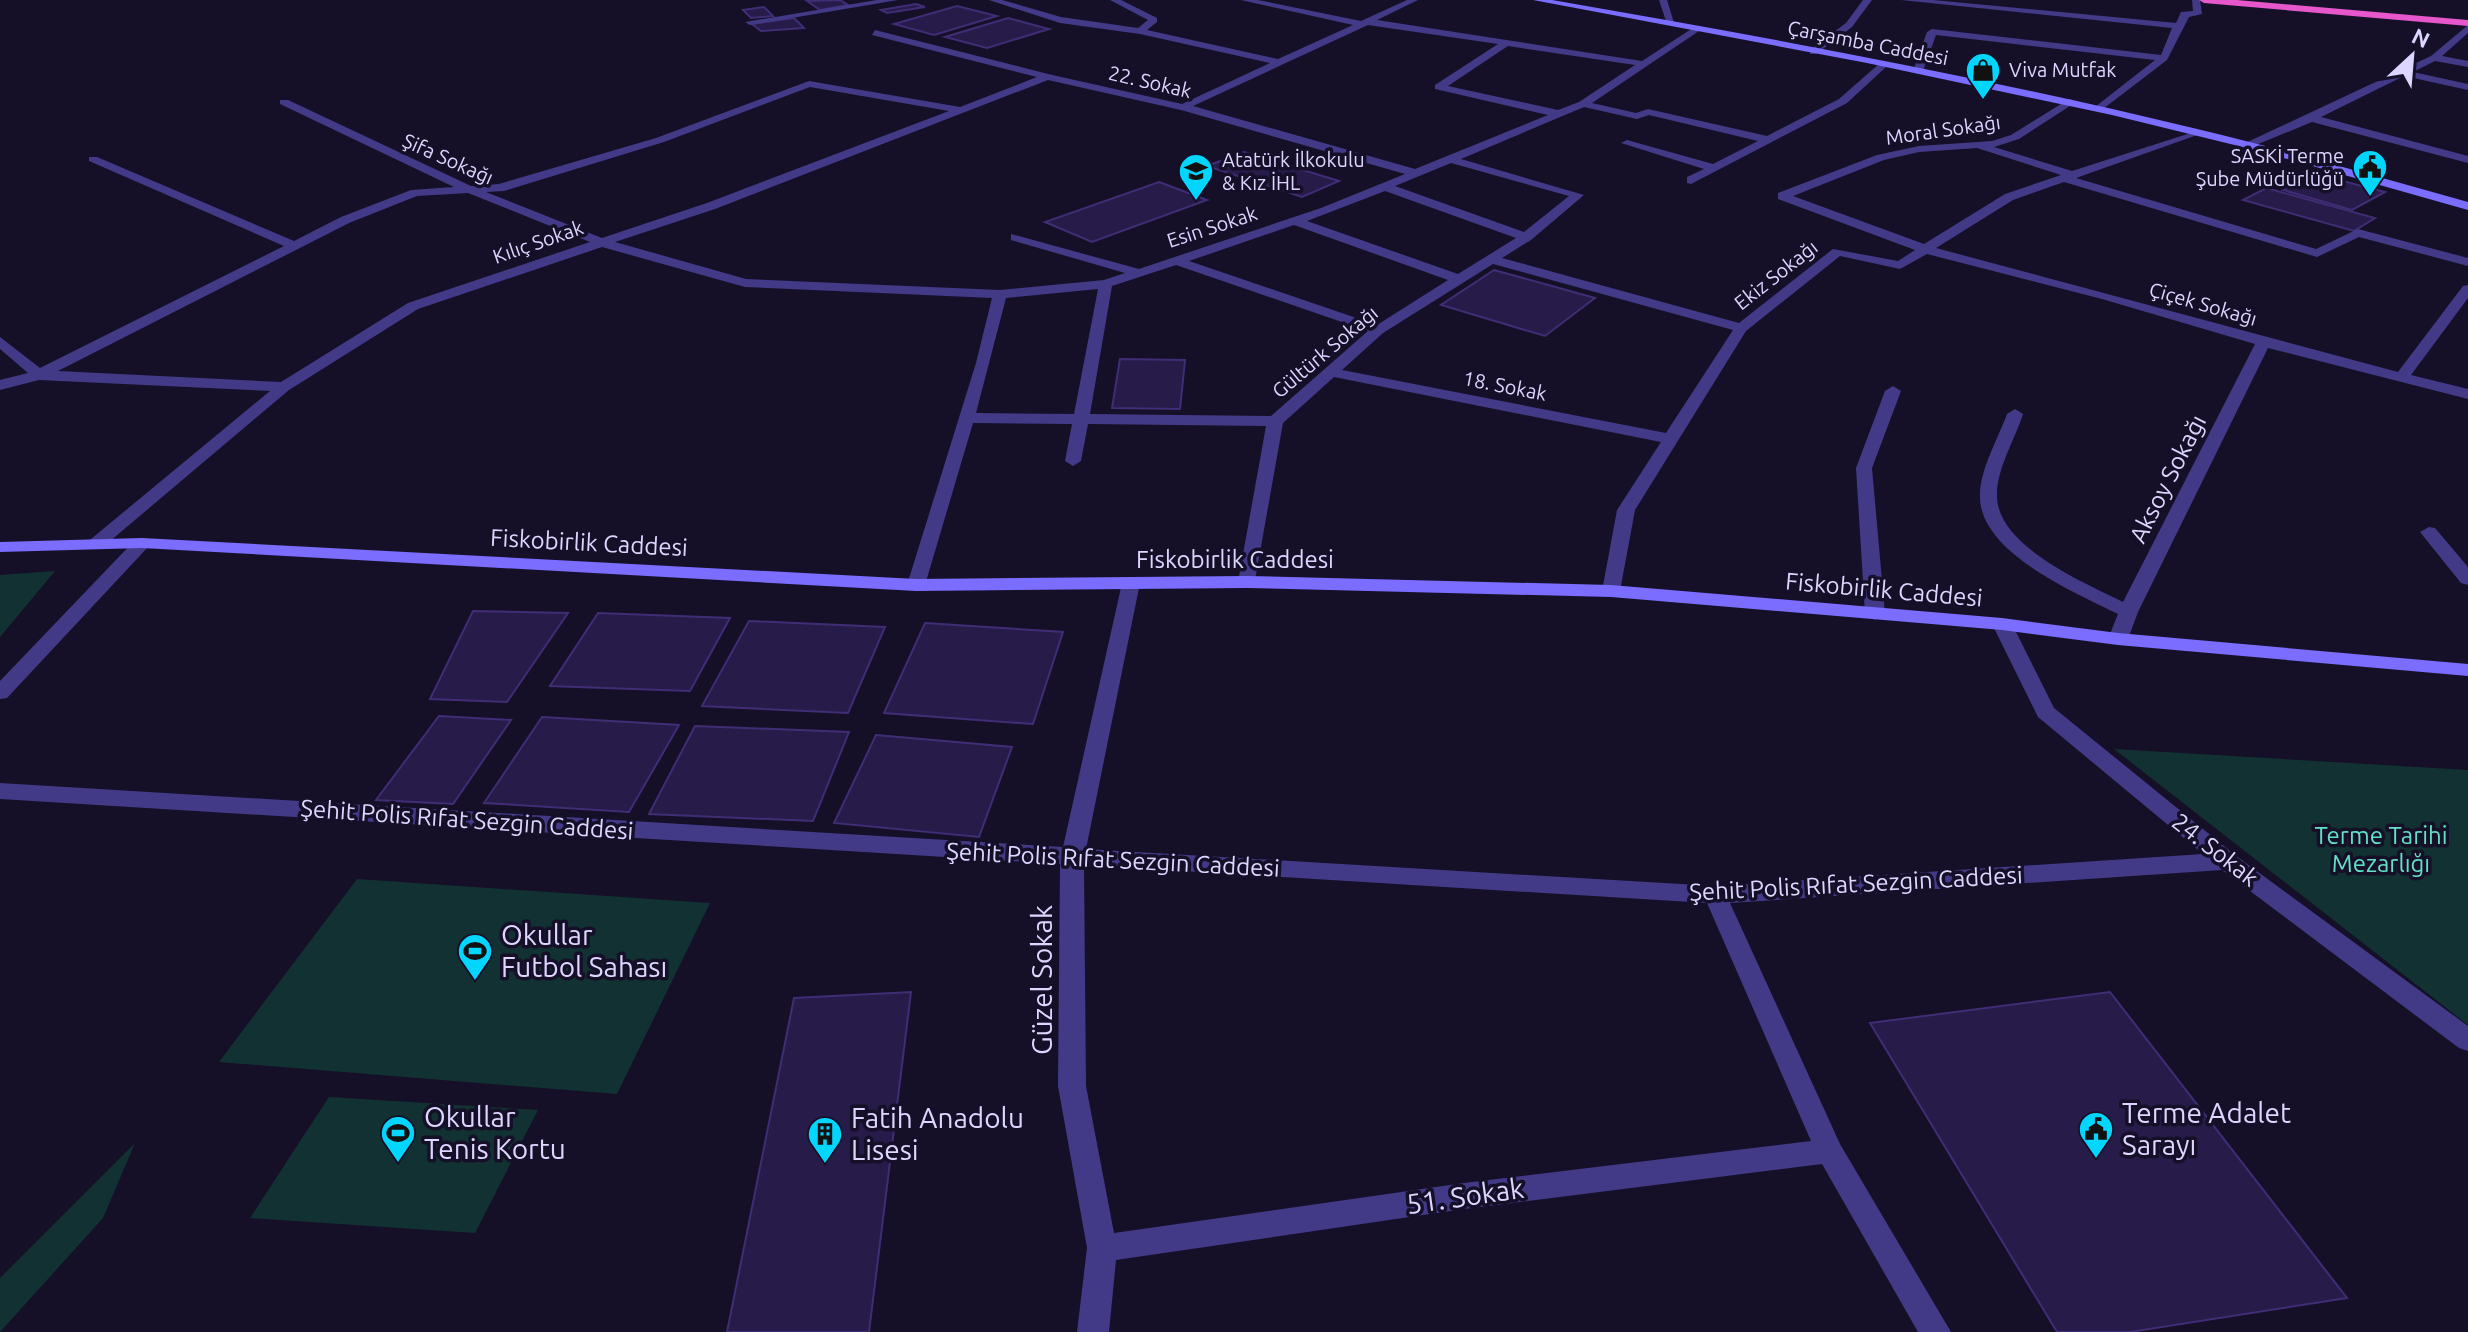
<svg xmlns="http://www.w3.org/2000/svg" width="2468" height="1332" viewBox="0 0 2468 1332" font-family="Ubuntu,sans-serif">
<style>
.green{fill:#123132}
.building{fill:#271b49;stroke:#402d75;stroke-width:2}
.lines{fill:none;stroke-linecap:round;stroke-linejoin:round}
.minor{fill:#423a87;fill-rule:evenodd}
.secondary{fill:#7a6dff;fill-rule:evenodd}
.trunk{fill:#e657cc;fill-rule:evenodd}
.labels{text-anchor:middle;stroke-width:7;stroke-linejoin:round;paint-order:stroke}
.far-street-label{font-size:20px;fill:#ddd6ff;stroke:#151028}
.far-poi-label{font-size:20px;fill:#ddd6ff;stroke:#151028;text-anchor:start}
.street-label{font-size:24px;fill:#ddd6ff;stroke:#151028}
.park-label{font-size:24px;fill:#60e1c8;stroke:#151028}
.near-poi-label{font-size:28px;fill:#ddd6ff;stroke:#151028;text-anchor:start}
.near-street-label{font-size:28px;fill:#ddd6ff;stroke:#151028}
</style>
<rect width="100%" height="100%" fill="#151028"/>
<g class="green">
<path d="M55,571L0,637V575Z"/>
<path d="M2114,749L2468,770V1025Z"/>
<path d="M357,879L710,903L617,1094L219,1062Z"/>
<path d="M329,1097L538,1110L475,1233L250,1218Z"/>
<path d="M135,1143L103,1218L0,1332V1278Z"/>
</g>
<g class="building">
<path d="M840,0L848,5L820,10L807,1Z"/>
<path d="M916,4L925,7L887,13L881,10Z"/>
<path d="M957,6L997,16L934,35L894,24Z"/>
<path d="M764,7L773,16L751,18L743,10Z"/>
<path d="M794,18L804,28L761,31L752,24Z"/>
<path d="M1008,18L1049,29L987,48L945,37Z"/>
<path d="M1244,152L1339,181L1302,197L1207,166Z"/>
<path d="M2316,174L2385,192L2352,210L2283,190Z"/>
<path d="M1159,182L1207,200L1092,242L1045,222Z"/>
<path d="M2266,188L2375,218L2354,231L2243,200Z"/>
<path d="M1494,270L1595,298L1545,336L1441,305Z"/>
<path d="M1120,359L1185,360L1180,409L1112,408Z"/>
<path d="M473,611L568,613L507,702L430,699Z"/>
<path d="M598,613L730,618L690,691L550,686Z"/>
<path d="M749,621L885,627L848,713L702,706Z"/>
<path d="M925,623L1063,632L1033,724L884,713Z"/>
<path d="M439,716L511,720L453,804L376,800Z"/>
<path d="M542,717L679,725L629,812L484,803Z"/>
<path d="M695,726L849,732L813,821L649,814Z"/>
<path d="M876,735L1012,747L979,837L834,823Z"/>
<path d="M911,992L869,1332H727L794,998Z"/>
<path d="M2110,992L2347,1298L2130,1332H2057L1870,1023Z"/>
</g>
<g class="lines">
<g class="minor">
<path d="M877,0H898L750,25L745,22Z"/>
<path d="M989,0H1002L1061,17L1138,28L1148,20L1110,0H1121L1157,18V22L1147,30L1278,59L1353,25L1241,0H1258L1361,21L1407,0H1418L1377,20L1642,61L1696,26L1699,31L1592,103L1636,113L1648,109L1767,136L1839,99L1880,63H1886V67L1847,103L1691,184L1687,183V177L1704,169L1621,143L1627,140L1713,164L1758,141L1649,115L1637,119L1584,107L1461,159L1584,195L1531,240L1502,258L1739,323L1833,249L1898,261L1915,250L1778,199V193L1877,155L1919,146L1992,141L2011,135L2069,99L2073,100V104L2019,139L1994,147L2072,171L2200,130V134L2076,178L2316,249L2358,229L2468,258V266L2359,237L2317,257L2064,182L2013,200L1936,248L2398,372L2463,286L2468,285V298L2411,375L2468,389V399L2268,348L2138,612L2128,639L2118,645L2108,639L2118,614C2076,593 1978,552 1980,495C1980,469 1998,439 2007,414L2015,409L2023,414C2015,439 1996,470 1997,496C1997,546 2085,583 2123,602L2255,344L2102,299L1927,254L1900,269L1840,256L1746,331L1635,510L1620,591L1611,597L1602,591L1617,510L1661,442L1334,377L1283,423L1254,586H1240L1238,582L1266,426L1088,424L1081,461L1073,466L1065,461L1072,424L973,423L925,585L923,589H909L907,585L976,363L992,298L745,287L602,247L418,309L289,390L103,547H91L88,543L91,539L270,391L39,380L0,390V380L28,373L0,349V337L40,368L284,246L89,161V157H97L294,241L341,217L411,190L454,187L280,104V100H288L471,186L499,184L656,138L809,81L960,107L1037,77L872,35L875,30L1048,74L1182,104L1270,63L1140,34L1060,23ZM1368,25L1498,44L1435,85V89L1548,115L1415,169L1193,106ZM1508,46L1635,65L1579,102L1558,110L1448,86ZM1048,80L1181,110L1405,174L1321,208L1139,269L1011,234V240L1125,273L1104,280L1000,290L746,279L615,242L715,209ZM810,87L949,111L707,203L602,238L486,192L504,191L664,142ZM1977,148L2061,175L2005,194L1924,244L1793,196L1884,160L1919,152ZM1451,163L1569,196L1524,232L1395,186ZM1385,191L1516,238L1458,274L1307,221ZM468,193L590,242L408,303L281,382L58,371L349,223L417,196ZM1294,225L1448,280L1377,325L1189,261ZM1493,264L1733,330L1666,433L1342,370L1383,333ZM1176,265L1368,331L1271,416L1090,414L1112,286ZM1098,289L1074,414L976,413L1006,298Z"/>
<path d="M1659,0H1667L1675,26L1667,24Z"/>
<path d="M1863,0H1872L1852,27L1816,54H1810V50L1846,23Z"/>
<path d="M1901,0H1933L2176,23L2181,12L2193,11L2192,0H2200L2202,14L2189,17L2167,60L2099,112L2094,109L2095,107L2155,60L1936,35L1923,71L1918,74L1913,71L1927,32L1932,29L2161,55L2172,28Z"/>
<path d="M2468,25V33L2442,56L2468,61V67L2435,61L2413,72L2468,84V90L2404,76L2321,117L2468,156V163L2312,122L2251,147L2241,145L2431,56Z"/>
<path d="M1893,386L1901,391L1872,468L1885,614L1875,620L1865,614L1856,468L1885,391Z"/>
<path d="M2429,527L2435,528L2468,567V585L2461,583L2420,532Z"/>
<path d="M142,538L148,539L151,543L148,547L7,698L0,699V681L136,539Z"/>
<path d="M1131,577L1140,583L1086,849L1715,886L2203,854L2038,717L1992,624L2002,618L2012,624L2054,708L2235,855L2468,1026V1051L2459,1048L2222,870L1730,903L1840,1144L1951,1332H1918L1822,1164L1464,1209L1116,1260L1109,1332H1077L1087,1248L1058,1086L1060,864L0,799V783L1063,847L1122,583ZM1084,865L1707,903L1811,1141L1464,1183L1114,1233L1086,1086Z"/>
</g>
<g class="secondary">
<path d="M1533,0H1552C1767,37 1981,77 2193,128C2286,150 2377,177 2468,202V210L2259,151L2112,115L1867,63Z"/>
<path d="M142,538L916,579L1247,576L1611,585L2002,618L2118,633L2468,664V676L2118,645L2002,630L1611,597L1247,588L916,591L142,548L0,552V542Z"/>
</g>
<path class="trunk" d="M2199,0H2237L2468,20V26L2204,3Z"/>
</g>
<defs>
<g id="shop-pin" transform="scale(1.8)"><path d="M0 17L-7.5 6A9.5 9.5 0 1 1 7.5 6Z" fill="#02d6ff" stroke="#151028"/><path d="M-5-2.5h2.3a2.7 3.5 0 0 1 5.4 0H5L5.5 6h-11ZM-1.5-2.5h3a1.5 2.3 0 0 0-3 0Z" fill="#111"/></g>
<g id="civic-pin" transform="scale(1.8)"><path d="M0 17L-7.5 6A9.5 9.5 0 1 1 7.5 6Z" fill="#02d6ff" stroke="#151028"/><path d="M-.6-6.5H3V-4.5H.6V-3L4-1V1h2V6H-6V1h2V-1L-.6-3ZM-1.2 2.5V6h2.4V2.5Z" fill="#111"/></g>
<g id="school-pin" transform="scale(1.8)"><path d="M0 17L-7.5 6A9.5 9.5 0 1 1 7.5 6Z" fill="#02d6ff" stroke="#151028"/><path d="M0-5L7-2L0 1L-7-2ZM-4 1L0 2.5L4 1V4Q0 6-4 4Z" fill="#111"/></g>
<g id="stadium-pin" transform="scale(1.8)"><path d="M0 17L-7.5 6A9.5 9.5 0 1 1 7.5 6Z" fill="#02d6ff" stroke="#151028"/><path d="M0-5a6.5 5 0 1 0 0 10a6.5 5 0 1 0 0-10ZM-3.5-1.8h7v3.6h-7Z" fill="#111"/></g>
<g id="building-pin" transform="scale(1.8)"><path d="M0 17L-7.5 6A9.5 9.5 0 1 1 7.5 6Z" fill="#02d6ff" stroke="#151028"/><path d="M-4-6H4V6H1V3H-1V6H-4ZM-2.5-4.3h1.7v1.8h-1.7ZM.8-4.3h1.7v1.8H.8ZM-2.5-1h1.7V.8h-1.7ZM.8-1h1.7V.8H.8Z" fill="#111"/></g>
</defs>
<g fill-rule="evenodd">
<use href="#shop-pin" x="1983" y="70"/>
<use href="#civic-pin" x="2370" y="167"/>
<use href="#school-pin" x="1196" y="171"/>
<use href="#stadium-pin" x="475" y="951"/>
<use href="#civic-pin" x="2096" y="1129"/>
<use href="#stadium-pin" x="398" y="1133"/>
<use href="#building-pin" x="825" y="1134"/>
</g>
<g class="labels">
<g class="far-street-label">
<text transform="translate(1868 43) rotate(11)" y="7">Çarşamba Caddesi</text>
<text transform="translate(1150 82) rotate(13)" y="7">22. Sokak</text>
<text transform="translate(1943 130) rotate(-8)" y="7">Moral Sokağı</text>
<text transform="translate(448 159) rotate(24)" y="7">Şifa Sokağı</text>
<text transform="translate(1212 227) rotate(-18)" y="7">Esin Sokak</text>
<text transform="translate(538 242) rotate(-19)" y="7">Kılıç Sokak</text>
<text transform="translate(1776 275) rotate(-38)" y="7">Ekiz Sokağı</text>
<text transform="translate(2203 304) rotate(16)" y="7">Çiçek Sokağı</text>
<text transform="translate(1325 352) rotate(-40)" y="7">Gültürk Sokağı</text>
<text transform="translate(1505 386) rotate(11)" y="7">18. Sokak</text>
</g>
<g class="far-poi-label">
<text x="2009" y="77">Viva Mutfak</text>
<text x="2344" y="163" text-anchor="end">SASKİ Terme<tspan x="2344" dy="23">Şube Müdürlüğü</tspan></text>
<text x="1222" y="167">Atatürk İlkokulu<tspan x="1222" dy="23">&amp; Kız İHL</tspan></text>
</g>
<g class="street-label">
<text transform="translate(2168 479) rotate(-63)" y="8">Aksoy Sokağı</text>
<text transform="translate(589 543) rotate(3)" y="8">Fiskobirlik Caddesi</text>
<text x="1235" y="568">Fiskobirlik Caddesi</text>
<text transform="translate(1884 590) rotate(5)" y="8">Fiskobirlik Caddesi</text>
<text transform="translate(467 820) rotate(4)" y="8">Şehit Polis Rıfat Sezgin Caddesi</text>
<text transform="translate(2215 850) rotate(38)" y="8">24. Sokak</text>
<text transform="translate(1113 860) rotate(3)" y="8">Şehit Polis Rıfat Sezgin Caddesi</text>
<text transform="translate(1856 884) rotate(-3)" y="8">Şehit Polis Rıfat Sezgin Caddesi</text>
</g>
<g class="park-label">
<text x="2381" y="844">Terme Tarihi<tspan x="2381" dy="28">Mezarlığı</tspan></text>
</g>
<g class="near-poi-label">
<text x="501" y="945">Okullar<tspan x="501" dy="32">Futbol Sahası</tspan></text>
<text x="2122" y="1123">Terme Adalet<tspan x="2122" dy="32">Sarayı</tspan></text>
<text x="424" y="1127">Okullar<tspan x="424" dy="32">Tenis Kortu</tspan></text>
<text x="851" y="1128">Fatih Anadolu<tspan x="851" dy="32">Lisesi</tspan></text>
</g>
<g class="near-street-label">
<text transform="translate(1042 980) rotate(-90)" y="10">Güzel Sokak</text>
<text transform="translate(1465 1196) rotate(-8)" y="10">51. Sokak</text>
</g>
</g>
<g transform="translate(2412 56) rotate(26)" stroke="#151028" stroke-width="6" paint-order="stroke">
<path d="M0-6L14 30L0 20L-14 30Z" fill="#ddd6ff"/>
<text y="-12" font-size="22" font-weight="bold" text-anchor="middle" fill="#ddd6ff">N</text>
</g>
</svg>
